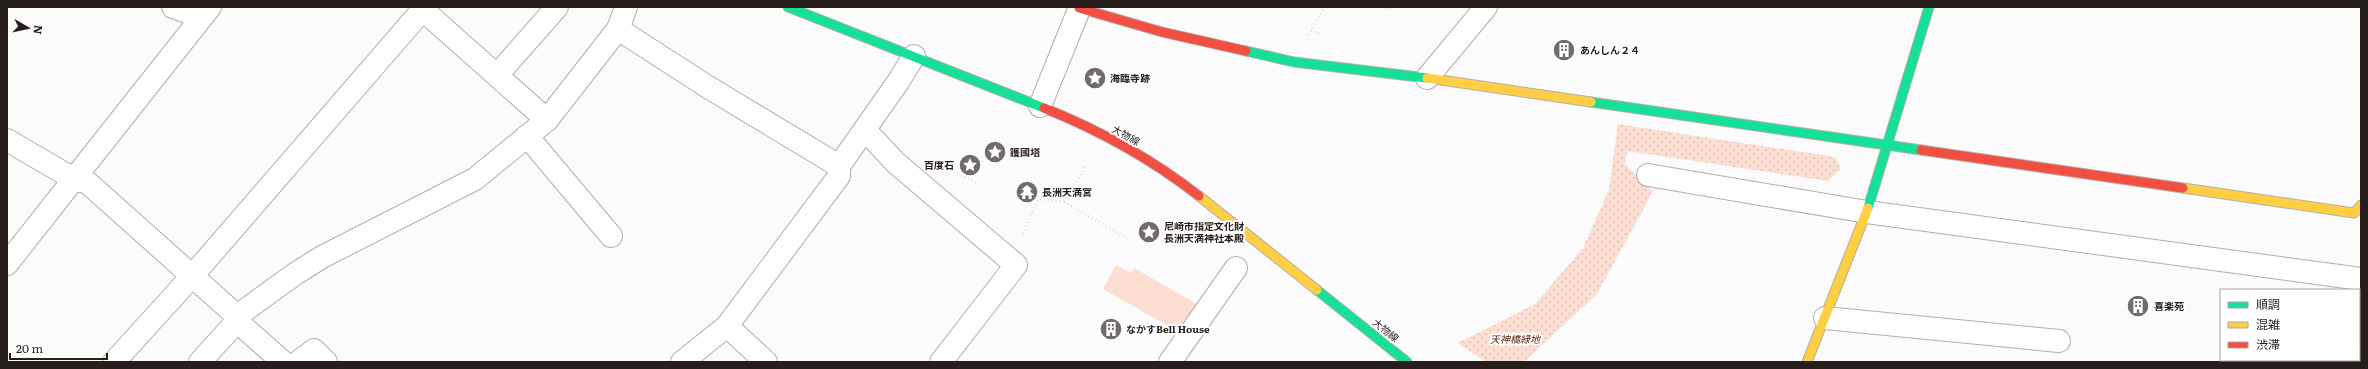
<svg xmlns="http://www.w3.org/2000/svg" width="2368" height="369" viewBox="0 0 2368 369" font-family="Literata,'Noto Sans JP',serif">
<style>
.green{fill:#fcded2}
.park{fill:url(#park-dots)}
.lines{fill:none;stroke-linecap:round;stroke-linejoin:round}
.street-casing{stroke:#b2aeac;stroke-width:24}
.fast-casing{stroke:#b2aeac;stroke-width:11}
.slow-casing{stroke:#b2aeac;stroke-width:11}
.jam-casing{stroke:#b2aeac;stroke-width:11}
.path{stroke:#dcdcdc;stroke-width:2.5;stroke-dasharray:1 3;stroke-linecap:butt}
.street{stroke:#fefefe;stroke-width:22}
.fast{stroke:#16e098;stroke-width:9}
.slow{stroke:#ffcf43;stroke-width:9}
.jam{stroke:#f24e42;stroke-width:9}
.labels{text-anchor:middle;stroke-width:4;stroke-linejoin:round;paint-order:stroke}
.poi-label{font-size:10px;font-weight:bold;fill:#271d1a;stroke:#fff;text-anchor:start}
.street-label{font-size:10px;fill:#271d1a;stroke:#fff}
.park-label{font-size:10px;font-style:italic;fill:#5d2912;stroke:#fff}
</style>
<defs>
<pattern id="park-dots" width="8" height="8" patternUnits="userSpaceOnUse"><rect width="8" height="8" fill="#fcded2"/><path d="M2 2h.1M6 6h.1" fill="none" stroke="#d8beb4" stroke-width="1.8" stroke-linecap="round"/></pattern>
</defs>
<rect width="100%" height="100%" fill="#fbfbfb"/>
<path class="green" d="M1116,265L1131,273L1134,268L1197,304L1181,333L1103,289Z"/>
<path class="park" d="M1618,124L1835,157L1841,169L1828,181L1627,151L1625,164L1653,191L1597,294L1524,362H1486L1458,343L1535,304L1583,248L1609,190Z"/>
<g class="lines">
<g class="street-casing">
<g id="street">
<path d="M173,7L201,17"/>
<path d="M423,10L547,120"/>
<path d="M618,29L708,87L839,166"/>
<path d="M497,75L557,7"/>
<path d="M1427,78L1486,7"/>
<path d="M1040,106L1080,7"/>
<path d="M865,130L896,163L1016,265L941,362"/>
<path d="M527,136L611,236"/>
<path d="M7,140L74,179L210,7"/>
<path d="M1648,175L1867,212L2361,279"/>
<path d="M7,264L74,179L88,183L237,316L295,274L322,257L475,179L547,120L618,29L626,7"/>
<path d="M237,316L240,324L283,362"/>
<path d="M1825,318L2059,341"/>
<path d="M727,326L766,362"/>
<path d="M114,362L193,275L425,7"/>
<path d="M200,362L239,319"/>
<path d="M298,362L314,350L326,362"/>
<path d="M682,362L727,326L839,176V166L898,82L914,56"/>
<path d="M1170,362L1236,268"/>
</g>
</g>
<g class="fast-casing">
<g id="fast">
<path d="M788,7L1044,108"/>
<path d="M1246,51L1294,62L1427,78"/>
<path d="M1591,102L1921,150"/>
<path d="M1868,208L1929,7"/>
<path d="M1317,290L1407,362"/>
</g>
</g>
<g class="slow-casing">
<g id="slow">
<path d="M1427,78L1591,102"/>
<path d="M2183,188L2354,213L2361,205"/>
<path d="M1199,196L1317,290"/>
<path d="M1807,362L1868,208"/>
</g>
</g>
<g class="jam-casing">
<g id="jam">
<path d="M1079,8L1162,32L1246,51"/>
<path d="M1044,108C1099,130 1153,160 1199,196"/>
<path d="M1921,150L2183,188"/>
</g>
</g>
<g class="path">
<path d="M1383,7L1390,10L1392,7"/>
<path d="M1311,30L1322,35"/>
<path d="M1309,35L1324,7"/>
<path d="M950,170L978,183"/>
<path d="M1064,202L1127,238"/>
<path d="M1023,234L1038,199L1064,202L1086,166"/>
<path d="M2316,362V360"/>
</g>
<use href="#street" class="street"/>
<use href="#fast" class="fast"/>
<use href="#slow" class="slow"/>
<use href="#jam" class="jam"/>
</g>
<defs>
<g id="building-disc" transform="scale(1.15)"><circle r="9.5" fill="#716b69" stroke="#fff"/><path d="M-4-6H4V6H1V3H-1V6H-4ZM-2.5-4.3h1.7v1.8h-1.7ZM.8-4.3h1.7v1.8H.8ZM-2.5-1h1.7V.8h-1.7ZM.8-1h1.7V.8H.8Z" fill="#fff"/></g>
<g id="sight-disc" transform="scale(1.15)"><circle r="9.5" fill="#716b69" stroke="#fff"/><path d="M0-6L1.8-2.2L6-1.7L2.9 1.2L3.7 5.4L0 3.3L-3.7 5.4L-2.9 1.2L-6-1.7L-1.8-2.2Z" fill="#fff"/></g>
<g id="temple-disc" transform="scale(1.15)"><circle r="9.5" fill="#716b69" stroke="#fff"/><path d="M0-6L5-2H3V0L6.5 2.5H4V6H1.5V3h-3V6H-4V2.5H-6.5L-3 0V-2H-5Z" fill="#fff"/></g>
</defs>
<g fill-rule="evenodd">
<use href="#building-disc" x="1564" y="50"/>
<use href="#sight-disc" x="1095" y="78"/>
<use href="#sight-disc" x="995" y="152"/>
<use href="#sight-disc" x="970" y="165"/>
<use href="#temple-disc" x="1027" y="192"/>
<use href="#sight-disc" x="1149" y="232"/>
<use href="#building-disc" x="2138" y="306"/>
<use href="#building-disc" x="1111" y="329"/>
</g>
<g class="labels">
<g class="poi-label">
<text x="1580" y="54">あんしん２４</text>
<text x="1110" y="82">海臨寺跡</text>
<text x="1010" y="156">護國塔</text>
<text x="954" y="169" text-anchor="end">百度石</text>
<text x="1042" y="196">長洲天満宮</text>
<text x="1164" y="230">尼崎市指定文化財<tspan x="1164" dy="12">長洲天満神社本殿</tspan></text>
<text x="2154" y="310">喜楽苑</text>
<text x="1126" y="333">なかすBell House</text>
</g>
<g class="street-label">
<text transform="translate(1126 135) rotate(29)" y="4">大物線</text>
<text transform="translate(1386 330) rotate(39)" y="4">大物線</text>
</g>
<g class="park-label">
<text x="1515" y="343">天神橋緑地</text>
</g>
</g>
<rect width="2368" height="369" fill="none" stroke="#271d1a" stroke-width="16"/>
<rect x="2220" y="289" width="140" height="72" fill="#ffffff" stroke="#a9a5a3"/>
<rect x="2228" y="302" width="20" height="6" fill="#16e098" stroke="#a9a5a3"/>
<text x="2256" y="309" font-size="12" fill="#271d1a">順調</text>
<rect x="2228" y="322" width="20" height="6" fill="#ffcf43" stroke="#a9a5a3"/>
<text x="2256" y="329" font-size="12" fill="#271d1a">混雑</text>
<rect x="2228" y="342" width="20" height="6" fill="#f24e42" stroke="#a9a5a3"/>
<text x="2256" y="349" font-size="12" fill="#271d1a">渋滞</text>
<g transform="translate(28 28) rotate(99)" stroke="#ffffff" stroke-width="3" paint-order="stroke">
<path d="M0-3L7 15L0 10L-7 15Z" fill="#271d1a"/>
<text y="-6" font-size="11" font-weight="bold" text-anchor="middle" fill="#271d1a">N</text>
</g>
<path d="M10 353v6h97v-6" fill="none" stroke="#271d1a" stroke-width="2"/>
<text x="16" y="353" font-size="12" fill="#271d1a" stroke="#ffffff" stroke-width="3" paint-order="stroke">20 m</text>
</svg>
